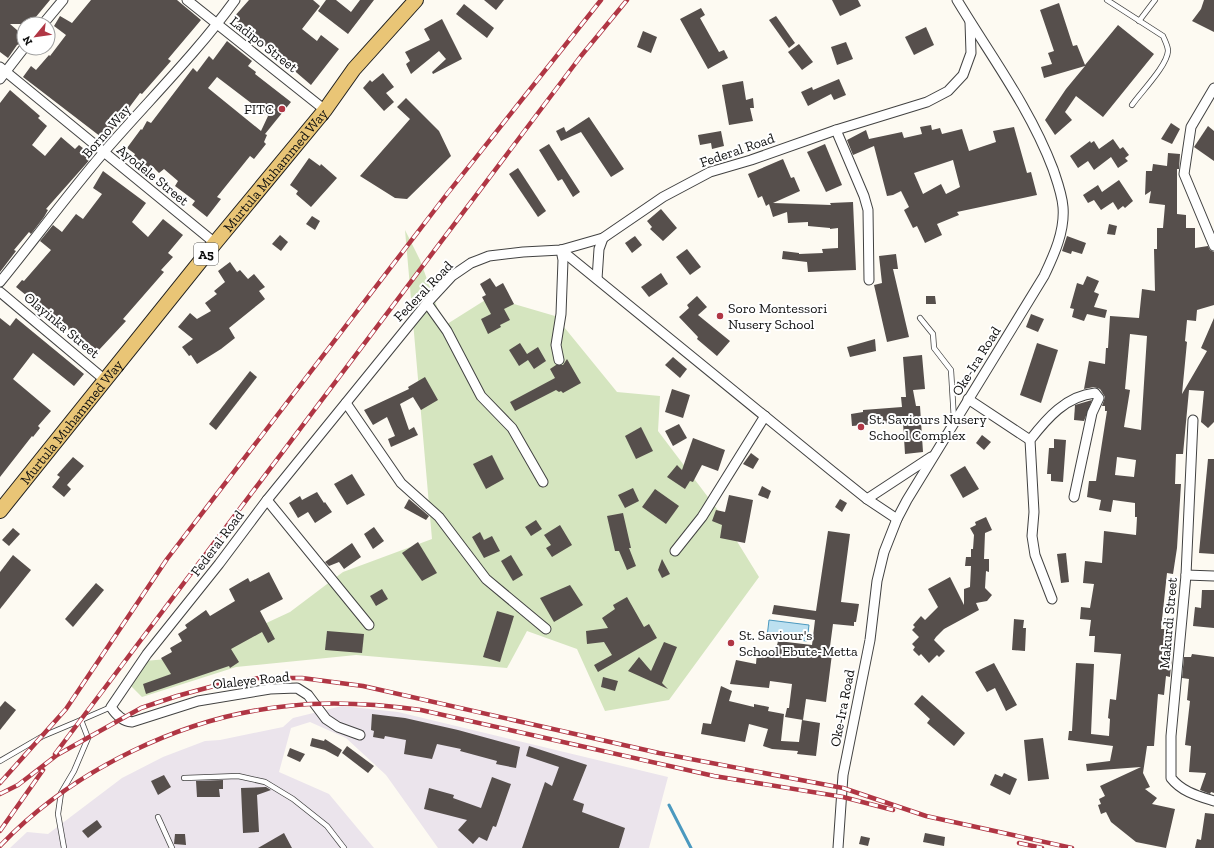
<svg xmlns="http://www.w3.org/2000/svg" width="1214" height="848" viewBox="0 0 1214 848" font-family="'Zilla Slab',serif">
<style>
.industrial{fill:#ebe4ec}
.green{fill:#d5e5bf}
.water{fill:#bce0f0;stroke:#4b99bf}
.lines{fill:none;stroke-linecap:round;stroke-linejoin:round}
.stream{stroke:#4b99bf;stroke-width:3}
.building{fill:#564f4c;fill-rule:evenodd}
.service-casing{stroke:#424242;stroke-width:6}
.minor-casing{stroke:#424242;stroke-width:11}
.primary-casing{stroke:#202020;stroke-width:16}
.service{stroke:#fff;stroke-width:4.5}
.minor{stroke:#fff;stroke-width:9}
.primary{stroke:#e9c576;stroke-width:14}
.rail-casing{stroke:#b03644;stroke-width:4.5}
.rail{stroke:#fff;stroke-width:3;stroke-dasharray:9;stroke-linecap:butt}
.poi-dot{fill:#b03644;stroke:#fff;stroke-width:1.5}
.labels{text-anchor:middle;stroke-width:4;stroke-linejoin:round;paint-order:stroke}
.shield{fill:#fff;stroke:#575757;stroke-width:1}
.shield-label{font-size:13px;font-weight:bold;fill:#0f0f0f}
.street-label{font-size:14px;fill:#0f0f0f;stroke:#fff}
.poi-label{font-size:14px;fill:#0f0f0f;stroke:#fff;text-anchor:start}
</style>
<rect width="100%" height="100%" fill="#fdfaf2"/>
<path class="industrial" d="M342,706L398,712L668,777L649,848H438L386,775L346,738L310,722L291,728L279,772L329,794L374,848H10L27,832L48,834L122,778L163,757L205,741L220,740L283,727L293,718Z"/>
<path class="green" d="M405,230L420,260L444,326L490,297L555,316L617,392L660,396L658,431L717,509L759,577L669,700L605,711L577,649L527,631L507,668L356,655L236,667L142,697L131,686L135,662L166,659L236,637L290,612L343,572L432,539Z"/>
<path class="water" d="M769,620L809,625L807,641L767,637Z"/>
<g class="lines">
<path class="stream" d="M669,805L691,848"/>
</g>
<g class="building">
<path d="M0,0H50L35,18L38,21L37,24H10L24,36V42L17,45L8,58L0,52Z"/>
<path d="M91,0H177L201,20L168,59L171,61L142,94L140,93L105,140L23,77L31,66L36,70L49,55L50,56L66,35L54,26L60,16L72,23Z"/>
<path d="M249,0H313L320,6L302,29L317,41L321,35L339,49L311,85L233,18Z"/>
<path d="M326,0H336L351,12L360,0H374L348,34L318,11Z"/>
<path d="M484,0H504L496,10Z"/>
<path d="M832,0H858L861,6L840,16Z"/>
<path d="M1204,0H1214V32L1192,21L1201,9Z"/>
<path d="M1059,3L1073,46L1077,45L1085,65L1118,25L1154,54L1103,117L1076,96L1065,112L1072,120L1055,135L1045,120L1066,89L1085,66L1044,78L1041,67L1052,64L1048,53L1054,51L1040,10Z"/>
<path d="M464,4L494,28L487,38L456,14Z"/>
<path d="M701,8L705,15L700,18L719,52L724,50L728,58L708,69L680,19Z"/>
<path d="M776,16L795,43L789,48L769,20Z"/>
<path d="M442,19L462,59L433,74L432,72L446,59L439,51L411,74L406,64L410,61L405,52L430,40L424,29Z"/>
<path d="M926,27L934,45L914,55L905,37Z"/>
<path d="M643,31L657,37L651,53L637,47Z"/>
<path d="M227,41L252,61L248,66L256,72L255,74L291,102L265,134L267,135L264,142L266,144L254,159L250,156L217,197L221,199L207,217L192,205L195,201L175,186L178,181L164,169L159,173L152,166L150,169L134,156L135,154L127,148L141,129L142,130L147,121L151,123L193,68L197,72L209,56L213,60ZM217,77L268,116L261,131L208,88Z"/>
<path d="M846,42L853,59L837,65L831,47Z"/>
<path d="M799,44L813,62L802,70L788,52Z"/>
<path d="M383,73L394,87L386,93L394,102L384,111L363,88L370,80L372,82Z"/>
<path d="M839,79L846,95L834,100L831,94L808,106L801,92L812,87L813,90Z"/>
<path d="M743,81L746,100L753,98L754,108H750L753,121L729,125L722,85Z"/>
<path d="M10,90L40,116L38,118L47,126L32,145L45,156L61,137L75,149L79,145L93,156L46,209L48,210L44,217L31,234L29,232L14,250L16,251L0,272V103Z"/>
<path d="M406,98L439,131L451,156L407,199L395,198L360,176L410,119L397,107Z"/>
<path d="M589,117L624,169L611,177L581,132L561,141L556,131L564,127L566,132Z"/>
<path d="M1171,123L1180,129L1172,144L1161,139Z"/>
<path d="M931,125L932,130L940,128L942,134L962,129L969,151L996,142L993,131L1014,127L1027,173L1031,172L1037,195L957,212L959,215L937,224L942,235L925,243L917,226L913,228L904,210L909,207L901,191L893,195L887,196L874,146L853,155L847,140L866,130L869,139L902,132L904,138L922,134L920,127ZM953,160L960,187L946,194L941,184L923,194L914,173Z"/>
<path d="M1208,126L1214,131V161L1194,147Z"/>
<path d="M721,131L724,146L712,149L711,143L700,145L698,135Z"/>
<path d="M1113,139L1120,149L1123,147L1129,155L1125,158L1128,161L1118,168L1111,157L1094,170L1088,161L1078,168L1070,156L1090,141L1091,143L1094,141L1099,149Z"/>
<path d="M549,144L580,192L573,197L562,179L558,181L539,150Z"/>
<path d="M825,144L842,185L826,192L807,152Z"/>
<path d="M1168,153L1180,154L1179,169H1177V214L1186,215V228H1195V248L1208,246L1210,250L1214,252V305L1197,310L1196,321L1187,320L1185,341L1187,342L1182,394L1207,351L1201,348L1214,318V422L1208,428L1201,422L1204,391L1189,390L1183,454H1176L1175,484H1181L1177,548L1173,574L1167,573L1161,629H1166L1164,655H1172L1170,677L1166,676L1164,695L1158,694L1154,746H1147L1143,773L1150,787L1145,789L1157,798L1152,804L1175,809L1166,848L1136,842L1111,822L1106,812L1101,814L1098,805L1101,804L1099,799L1105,796L1100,786L1141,767L1087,771L1086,764L1110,761L1113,746L1068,740L1069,731H1072L1076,663L1094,664L1091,734L1109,736L1110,719L1108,718L1110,699L1116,700L1121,654L1094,652L1095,636H1089L1091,620L1080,619L1081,607L1090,608L1094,584L1083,583L1085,561L1102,563L1104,531L1136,535L1137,517H1135V503L1113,500L1111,512L1099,510L1101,500L1087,497L1089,481H1096L1107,411H1105V406H1102L1105,397L1100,389L1094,387L1084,389L1089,361L1105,364L1106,348H1108L1110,316L1139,318L1142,289L1155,291L1154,249H1157V228H1163L1165,205L1149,203L1151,191L1145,195L1146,171H1152L1153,164L1167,166ZM1130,334L1147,336L1141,430L1124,427L1130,390L1125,389ZM1117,457L1136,460L1134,477L1115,475Z"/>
<path d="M309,158L320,166L321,164L337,178L311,207L296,194L298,191L290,185Z"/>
<path d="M783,159L791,178L794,177L800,191L773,203L831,205L830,203L853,202L856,270L808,272L807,262L782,259L783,251L799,253V254L823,253L822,249L838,248V228L830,229V228L808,226V222L788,223L787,212L773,217L769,204L766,206L762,196L758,198L748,174Z"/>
<path d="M518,168L546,211L538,217L509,174Z"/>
<path d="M103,171L146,203L132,222L148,237L163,219L183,235L168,253L173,257L161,270L164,272L123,319L126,321L98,351L70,328L69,330L16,287L22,280L24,281L51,250L40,241L53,225L62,232L76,214L83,219L102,194L93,188Z"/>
<path d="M1119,180L1133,201L1125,208L1123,206L1118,210L1113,202L1101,210L1094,200L1088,203L1083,195L1098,185L1102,192Z"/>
<path d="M661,209L677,228L663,241L650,229L652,227L647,221Z"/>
<path d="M312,216L320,221L315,230L306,224Z"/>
<path d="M1109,224L1117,226L1115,235L1107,234Z"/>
<path d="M280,235L288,242L281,251L272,244Z"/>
<path d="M635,236L642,245L632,253L625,243Z"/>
<path d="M1067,236L1086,243L1082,254L1072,251L1071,254L1062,251Z"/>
<path d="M687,249L701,267L690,275L676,257Z"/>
<path d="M896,254L898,269H893L909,337L887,342L874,285L882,283L879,256Z"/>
<path d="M230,262L237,272L240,270L248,279L254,274L265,287L259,291L265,299L229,328L235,338L221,349L197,364L191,355L189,356L182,347L193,339L178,327L190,313L197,319L211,311L205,303L217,294L214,291L225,282L218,271Z"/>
<path d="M661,273L668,284L649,297L641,287Z"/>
<path d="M1087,276L1099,281L1094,292L1099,294L1094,307L1107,310L1105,318L1087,314L1084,321L1072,317L1074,309L1070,308L1077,283L1083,285Z"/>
<path d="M490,278L496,287L503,283L514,304L504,309L510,320L500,325L501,327L488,334L481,319L491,314L482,297L486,295L480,284Z"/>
<path d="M697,296L707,307L698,315L730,341L717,356L697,339L698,337L679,317L689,308L687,305Z"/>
<path d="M926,296H935L936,304H926Z"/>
<path d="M1031,314L1044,319L1038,332L1026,327Z"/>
<path d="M0,318L10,326L16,318L84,374L74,386L33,353L13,379L51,411L38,426L40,428L33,437L32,436L0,477Z"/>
<path d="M875,339L876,351L850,357L847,347Z"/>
<path d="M520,343L527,354L538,347L546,361L534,369L528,360L519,366L509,350Z"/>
<path d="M1037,343L1058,350L1041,403L1020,395Z"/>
<path d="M922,355L925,389L913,390L916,406H920L923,452L905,454L903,422L852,426L851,414L863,412V410L902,407L901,397H906L903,357Z"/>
<path d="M673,357L687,369L680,378L665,365Z"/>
<path d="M567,359L581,383L563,393L561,391L559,392L556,390L515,411L510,402L555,378L550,369L556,365H563Z"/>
<path d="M250,371L257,377L216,430L209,424Z"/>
<path d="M425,377L438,400L421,410L413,397L400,404L409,430L414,427L418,435L391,447L388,439L395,436L387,417L373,425L364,410L409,389L408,387Z"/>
<path d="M672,389L690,395L683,418L665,412Z"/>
<path d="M1092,400L1084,421L1074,420L1075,405Z"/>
<path d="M679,424L687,438L673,446L665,431Z"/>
<path d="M641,427L653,451L636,459L625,436Z"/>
<path d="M982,435L991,442L984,450L976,443Z"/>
<path d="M693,438L725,450L718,471L702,465L693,482L690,481L685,489L667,477L677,465L682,470Z"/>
<path d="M1054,439L1066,440L1063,482L1051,481V474H1047L1049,448H1054Z"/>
<path d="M751,453L759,459L753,469L743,464Z"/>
<path d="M492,455L504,479L486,489L473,464Z"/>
<path d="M73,457L84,466L67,485L71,489L64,497L52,487L60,477L57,475Z"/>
<path d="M1208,459H1214V554L1199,553Z"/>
<path d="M965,466L979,489L963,498L950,475Z"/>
<path d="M352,474L365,495L347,505L334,484Z"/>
<path d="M762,486L771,491L768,499L758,495Z"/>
<path d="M633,488L639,501L625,508L618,495Z"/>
<path d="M655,489L679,506L666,524L642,507Z"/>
<path d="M317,492L324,503L325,502L332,512L315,523L308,512L298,518L289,503L300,496L302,500Z"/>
<path d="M729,495L753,500L745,543L720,538L722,525L712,521L716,510L725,512Z"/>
<path d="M409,499L429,516L426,520L404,508Z"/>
<path d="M840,499L847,503L842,512L835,507Z"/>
<path d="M623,513L631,548H629L636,566L627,570L619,551H615L607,516Z"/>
<path d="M986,517L992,530L985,533L984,559H989V572L986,571L985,588L992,595L987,601L976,603L979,610L944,629L936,637L934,640L945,651L939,657L937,655L929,663L921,654L919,656L913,650L915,647L912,644L919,637L912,630L915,627L913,625L921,616L925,620L938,607L928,589L950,577L964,605V589L970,587L971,566H965L966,557H971V549H973L974,535L970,528L976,525L975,522Z"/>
<path d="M536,520L542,529L531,536L525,527Z"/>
<path d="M560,525L572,545L552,557L546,548L551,545L544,535Z"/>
<path d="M374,527L384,541L373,549L364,534Z"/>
<path d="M13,528L20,534L9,546L2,540Z"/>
<path d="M828,531L850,534L841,602L859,604L856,622H854V626L833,624L829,654H832L826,702L806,699L803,720L785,717L787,708H789L792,684L770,681L769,688L730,684L736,660L756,664L757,652L771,654V649L776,650L778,641L812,645L815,620L772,614L774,605L816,611Z"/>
<path d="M480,532L484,540L492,536L500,551L484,558L472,537Z"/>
<path d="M418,542L437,573L422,581L402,553Z"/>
<path d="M352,543L361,557L344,569L339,562L329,566L325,562Z"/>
<path d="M1066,553L1069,582L1061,583L1057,554Z"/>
<path d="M13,555L31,570L0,609V572Z"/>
<path d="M511,555L523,575L513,581L501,561Z"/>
<path d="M662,559L670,574L662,578L658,570Z"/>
<path d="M269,572L283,599L260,611L275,639L268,643L262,632L231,649L239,662L230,668L229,666L146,694L143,684L171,674L161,658L172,652L170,648L182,641L178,634L187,628L185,625L206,610L210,616L235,601L229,589L248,578L250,582Z"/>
<path d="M96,583L104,590L73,627L65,619Z"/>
<path d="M570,585L583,605L554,622L540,598Z"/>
<path d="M382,589L388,599L376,606L370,596Z"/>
<path d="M1202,590H1214V628L1193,626L1195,607L1201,608Z"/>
<path d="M627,597L644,627L649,624L657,638L598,672L594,665L612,655L604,642L587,644L586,631L608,628L602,618L615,609L613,605Z"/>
<path d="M497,611L514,616L500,662L483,657Z"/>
<path d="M1014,619L1024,620L1023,628H1026L1025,651L1012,650Z"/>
<path d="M327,631L364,634L362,653L325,650Z"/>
<path d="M664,642L677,647L662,683L668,689L628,671L639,657L651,671Z"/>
<path d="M1192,654L1214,657V793L1211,792L1210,794L1200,790L1206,773L1189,772L1191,746L1185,745L1190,701L1187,700L1189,679L1182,678L1184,657H1191Z"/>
<path d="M994,663L1017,705L1006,711L995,688L987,692L975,672Z"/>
<path d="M603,677L618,681L615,691L601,687Z"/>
<path d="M721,686L732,691L729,701L754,707V704L769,707L768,711L784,714L781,741L799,742L802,720L820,723L816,756L797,754L798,751L772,749L763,746L768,729L749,724L745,742L701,734L703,723L711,724Z"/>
<path d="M922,695L965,733L954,746L927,723L930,719L914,704Z"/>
<path d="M5,701L16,710L0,730V707Z"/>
<path d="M372,714L405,718L458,730L520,747L516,768L496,764L497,761L460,751L461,749L437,744L432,759L404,754L406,740L385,736L384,739L373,737L374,731L371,730Z"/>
<path d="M312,738L324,741L325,739L342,750L338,757L325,750L310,746Z"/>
<path d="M1043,738L1049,779L1028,781L1024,740Z"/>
<path d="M347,746L374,766L368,773L342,753Z"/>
<path d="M529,746L587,765L573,800L584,804L582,812L625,828L619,848H522L545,782L552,786L559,767L526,756Z"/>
<path d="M290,748L305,754L300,762L287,756Z"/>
<path d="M1004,773L1017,779L1010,795L990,785L995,774L1002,777Z"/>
<path d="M164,775L171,787L158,795L151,781Z"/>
<path d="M492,777L511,784L496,827L493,826L487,841L479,837L473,844L458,830L467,820L424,809L429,788L454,795L453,798L481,808Z"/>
<path d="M223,780V789H219L220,797H197L196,781Z"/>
<path d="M266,787L271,790L257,795L259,832L243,833L241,788Z"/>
<path d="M1205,813L1214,814V848H1195L1197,839L1201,840Z"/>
<path d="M97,820L102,827L88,838L82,831Z"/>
<path d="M284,833L292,848H258Z"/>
<path d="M925,833L945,837L944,846L923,842Z"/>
<path d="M175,834H185L186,845L174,844Z"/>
<path d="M861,836L870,838L868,846L859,844Z"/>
</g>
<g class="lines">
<g class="service-casing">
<g id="service">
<path d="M1107,0L1163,36C1165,41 1168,46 1168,51C1167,66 1141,92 1132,105"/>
<path d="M1139,21L1155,0"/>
<path d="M920,318L933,334L934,348L951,370L954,420"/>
<path d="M81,720L111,707"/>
<path d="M0,761L43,736L81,720L88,738L74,771L61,793L58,814L64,848"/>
<path d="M184,778L238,776L265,782L293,799L327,826L344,848"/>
<path d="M158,817L172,848"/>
</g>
</g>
<g class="minor-casing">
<g id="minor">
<path d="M187,0L325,110"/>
<path d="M43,24L63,0"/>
<path d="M0,67L215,243"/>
<path d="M0,79L24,48"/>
<path d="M1214,88L1191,127L1184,174L1214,246"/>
<path d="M836,130L864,196L868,210L869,280"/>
<path d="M561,250L832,471L867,499L897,519"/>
<path d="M597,279L599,249L603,238"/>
<path d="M0,282C35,239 68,194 104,152C148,101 196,54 235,0"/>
<path d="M0,292L105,380"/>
<path d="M427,303L447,331L481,396L512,428L543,482"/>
<path d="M559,360L556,345L561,314L563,260L561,250"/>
<path d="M968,399L1030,440"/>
<path d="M346,403L401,483L439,517L486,579L546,629"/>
<path d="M1193,420L1186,575L1171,736V778C1182,792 1198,796 1214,801"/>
<path d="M867,499L931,457"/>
<path d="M267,500L369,625"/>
<path d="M675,551L702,517L765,416"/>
<path d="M1186,575L1214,576"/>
<path d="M1052,599L1035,555L1032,536L1034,512L1030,440C1047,418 1066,396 1095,393L1099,398L1092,413L1074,497"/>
<path d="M360,735L338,727L326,719L308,695L297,688L270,689L198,701L132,722C122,721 116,715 111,707L147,654L219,564L267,500L427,303L452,276L471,263L489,256L523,252L561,250L603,238L663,197L710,172L751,160L836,130L927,102L948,91L963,75L971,53L970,22"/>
<path d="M838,848L843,775L870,640L877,581L884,552L897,519L907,500L1044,276C1054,255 1065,231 1063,207C1062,194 1057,181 1053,169C1030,108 990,55 957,0"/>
</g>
</g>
<g class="primary-casing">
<g id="primary">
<path id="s1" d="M0,511L215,243L325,110L354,69L416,0"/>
</g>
</g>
<use href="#service" class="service"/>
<use href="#minor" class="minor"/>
<use href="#primary" class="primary"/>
<g class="rail-casing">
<g id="rail">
<path d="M55,754L581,56L627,0"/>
<path d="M0,783L66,709L167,559L447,194L601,0"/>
<path d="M0,794L18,785L57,755L141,708L177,696L221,684L259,678H302L363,686L659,753L843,788L926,816L1072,848"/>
<path d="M0,831L43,770"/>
<path d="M1019,843L1042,848"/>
<path d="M0,846C72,770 184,716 288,706C332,701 377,704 421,710L714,776L843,797L893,810"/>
</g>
</g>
<use href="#rail" class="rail"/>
</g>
<g class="poi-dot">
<circle cx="282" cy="109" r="4"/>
<circle cx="720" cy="316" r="4"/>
<circle cx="861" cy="427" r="4"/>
<circle cx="731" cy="643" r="4"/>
</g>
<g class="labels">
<rect class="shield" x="194" y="243" width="24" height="22" rx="3"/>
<g class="shield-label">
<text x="206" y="259">A5</text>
</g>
<g class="street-label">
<text transform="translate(264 44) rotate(38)" y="5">Ladipo Street</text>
<text transform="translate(106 131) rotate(-49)" y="5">Borno Way</text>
<text transform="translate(737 150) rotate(-19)" y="5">Federal Road</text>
<text dy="5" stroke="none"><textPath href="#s1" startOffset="438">Murtula Muhammed Way</textPath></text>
<text transform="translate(153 175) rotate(39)" y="5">Ayodele Street</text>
<text transform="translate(423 291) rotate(-46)" y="5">Federal Road</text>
<text transform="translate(62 325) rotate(40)" y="5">Olayinka Street</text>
<text transform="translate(976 361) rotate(-58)" y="5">Oke-Ira Road</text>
<text dy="5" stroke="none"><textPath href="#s1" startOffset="114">Murtula Muhammed Way</textPath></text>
<text transform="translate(217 543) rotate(-53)" y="5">Federal Road</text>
<text transform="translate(1168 623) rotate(-85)" y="5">Makurdi Street</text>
<text transform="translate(251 680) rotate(-6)" y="5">Olaleye Road</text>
<text transform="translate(842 708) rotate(-79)" y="5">Oke-Ira Road</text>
</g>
<g class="poi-label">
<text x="274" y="114" text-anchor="end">FITC</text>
<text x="728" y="313">Soro Montessori<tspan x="728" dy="16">Nusery School</tspan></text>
<text x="869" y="424">St. Saviours Nusery<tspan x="869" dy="16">School Complex</tspan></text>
<text x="739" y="640">St. Saviour's<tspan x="739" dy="16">School Ebute-Metta</tspan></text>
</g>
</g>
<g transform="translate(36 36) rotate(241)"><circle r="19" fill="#ffffff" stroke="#9f9f9f"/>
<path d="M0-3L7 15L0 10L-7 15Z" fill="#b03644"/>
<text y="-6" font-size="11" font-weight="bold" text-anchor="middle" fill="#0f0f0f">N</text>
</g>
</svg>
